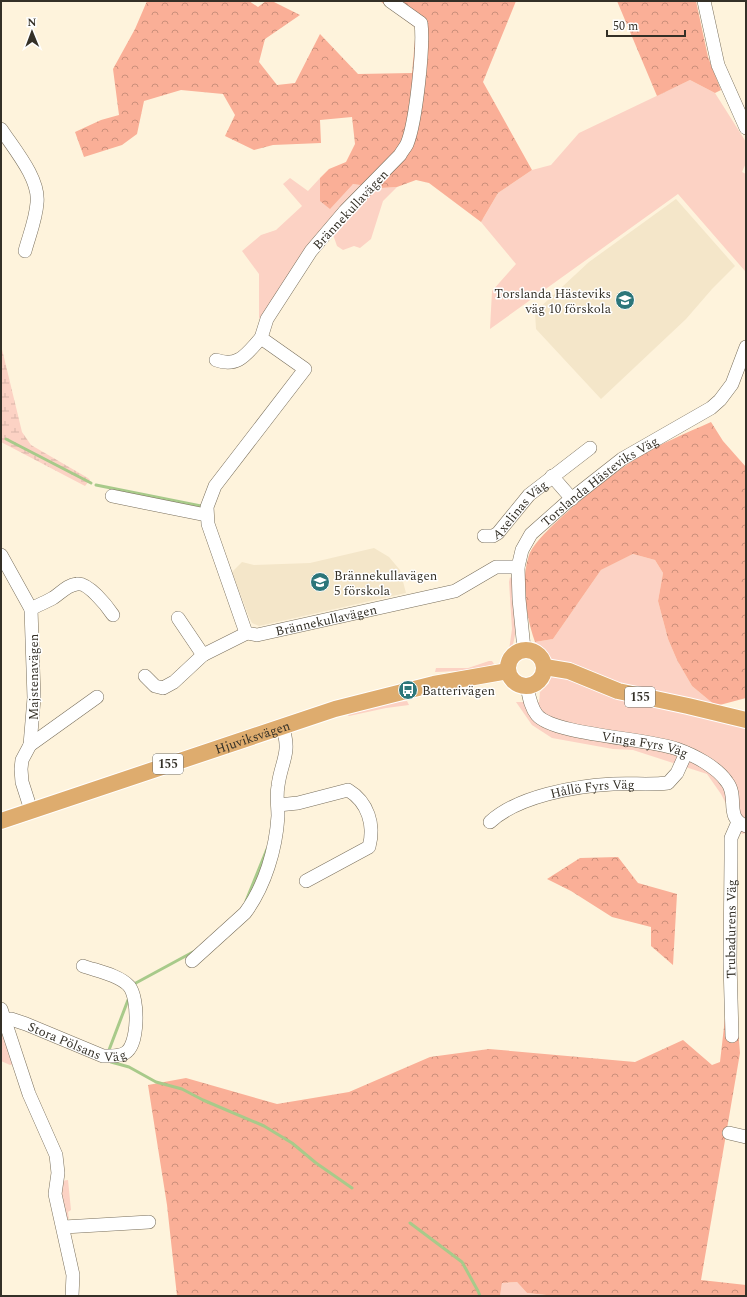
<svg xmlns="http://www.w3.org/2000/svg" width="747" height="1297" viewBox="0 0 747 1297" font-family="Spectral,serif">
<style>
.built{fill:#f4e6c9}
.grass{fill:#fcd2c4}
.forest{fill:url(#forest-crowns)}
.wetland{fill:url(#wetland-marsh)}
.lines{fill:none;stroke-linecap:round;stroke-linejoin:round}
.stream{stroke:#a8ca8a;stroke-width:3}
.minor-casing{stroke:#796f5c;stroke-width:14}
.major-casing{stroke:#fff;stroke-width:18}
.minor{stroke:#fff;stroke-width:13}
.major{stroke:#deac6e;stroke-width:16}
.labels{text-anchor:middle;stroke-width:3;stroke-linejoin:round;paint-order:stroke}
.shield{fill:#fff;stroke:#716e68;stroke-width:1}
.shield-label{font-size:12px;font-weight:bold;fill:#343027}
.street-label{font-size:13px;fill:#343027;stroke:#fff}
.poi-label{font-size:13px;fill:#343027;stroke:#fff;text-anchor:start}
</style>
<defs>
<pattern id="forest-crowns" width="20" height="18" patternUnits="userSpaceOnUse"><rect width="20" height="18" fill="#faaf97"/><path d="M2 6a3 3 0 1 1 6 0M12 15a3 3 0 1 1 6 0" fill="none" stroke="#cb8f7b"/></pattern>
<pattern id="wetland-marsh" width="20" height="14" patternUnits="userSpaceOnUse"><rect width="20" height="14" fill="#fcd2c4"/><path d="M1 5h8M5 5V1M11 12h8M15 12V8" fill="none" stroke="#d9b5a8"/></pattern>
</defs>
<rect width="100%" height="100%" fill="#fef3dc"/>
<g class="built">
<path d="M676,199L735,266L712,289L686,319L601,399L536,329L535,312L589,262Z"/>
<path d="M374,548L389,557L400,570L406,593L259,626L252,623L249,617L232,572L242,562L254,565L310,563Z"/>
</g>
<g class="grass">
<path d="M690,80L715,93L746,142V163L742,172L746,174V270L745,271L678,194L490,329L492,291L516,264L481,222L498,193L532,170L551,165L579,133Z"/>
<path d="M290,178L308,191L320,178V201L353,184L381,188L397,187L383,201L371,239L360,248L354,246L343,250L337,246L329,223L259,319V274L242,251L261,235L276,230L302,206L283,184Z"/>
<path d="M633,554L655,560L663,573L658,601L668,639L677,660L692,686L716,706L746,713V833L742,834L721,794L707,774L633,750L613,749L552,738L532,725L516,702H539L540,692L549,683L546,654L535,642L553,639L601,570Z"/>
<path d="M510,577L513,580C514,601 523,648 502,660L509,650L512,629L509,582Z"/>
<path d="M489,661H492L494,664C475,671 455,671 435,672L436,668H468Z"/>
<path d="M407,701L409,705L386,708L349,716L346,714L380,704Z"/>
<path d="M1,1024L15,1064L10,1065L1,1061Z"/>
<path d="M68,1180L71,1210L68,1212L69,1219L64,1216L60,1181Z"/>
<path d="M517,1282L527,1293L556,1296H500L502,1283Z"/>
</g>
<g class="forest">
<path d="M147,1H249L258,7L266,1H272L300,15L265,39L259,62L277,85L295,83L320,34L358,74L412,73L416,28L380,1H516L483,82L532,170L498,193L481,222L429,183L416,180L397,187L381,188L353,184L330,209L320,201V178L329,169L346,162L355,144L352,117L320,120L321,143L273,145L254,150L225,136L235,115L223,94L181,90L144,101L137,134L122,145L84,157L75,132L101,120L119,115L113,69L135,29Z"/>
<path d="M617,1H696L708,57L721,90L715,93L690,80L657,96Z"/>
<path d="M711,422L723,441L746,467V698L716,706L692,686L677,660L668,639L658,601L663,573L655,560L633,554L601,570L553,639L535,642C526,616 520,582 529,555C537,532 614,472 637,458C660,444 686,433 711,422Z"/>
<path d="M618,857L638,883L677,894L673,965L651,946V927L612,917L571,891L547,879L580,858Z"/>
<path d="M737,1017L740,1053L701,1280L746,1285V1296H556L527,1293L517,1282L502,1283L500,1296H177L167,1205L148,1085L186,1078L277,1104L349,1092L430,1057L489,1049L635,1062L683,1040L712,1065L720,1062L725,1018Z"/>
</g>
<path class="wetland" d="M1,345L22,432L31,445L88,478L90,480L85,486L1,442Z"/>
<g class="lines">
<g class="stream">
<path d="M6,439L91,483"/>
<path d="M96,485L201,506"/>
<path d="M246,901L267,849"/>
<path d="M134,984L193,952"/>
<path d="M109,1050L128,1000"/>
<path d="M111,1062L129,1067L156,1082L182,1089L203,1100L264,1126L292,1143L316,1163L352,1188"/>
<path d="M410,1223L462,1262L478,1291L480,1296"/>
</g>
<g class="minor-casing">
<g id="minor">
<path id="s1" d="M390,1L421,23C424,46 416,122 407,144C405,148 402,151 400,155L345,211L311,251L267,319L261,338L305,369L215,486L207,507L208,524L245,630L247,633L257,635L455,591L496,567H518"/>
<path d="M704,1L718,65L746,128"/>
<path d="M1,129C14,149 40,179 37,203C36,219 29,236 25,251"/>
<path d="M216,360C239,368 247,353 261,338"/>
<path d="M552,476L572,499"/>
<path d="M112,496L206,515"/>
<path id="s2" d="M484,536H493L498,533L529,495L590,448"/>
<path d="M1,555L31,609"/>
<path d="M178,618L203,655"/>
<path id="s3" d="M524,649L519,599L518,567L522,550L531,534L566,503L622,459L711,408L720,400L732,384L746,347"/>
<path d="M145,676L155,686L163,688L174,682L203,655L247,633"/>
<path id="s4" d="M527,686C529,696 530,706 537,715C554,735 647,738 677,749C694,755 717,767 727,782C739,797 724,818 746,826"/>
<path d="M30,745L34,698L31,609C38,605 46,602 53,598C61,593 67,585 77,584C88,582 107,606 113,615"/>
<path d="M278,805L298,803L348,790C368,802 375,825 369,847L306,881"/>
<path d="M31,810L22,782L21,769L22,760L30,745L97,697"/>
<path id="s5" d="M490,822C518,796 575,786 613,784C631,783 650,785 668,783L677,773L686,753"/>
<path d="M192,961L245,913C265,886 276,849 278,816C278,806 276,796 278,786C281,761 292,753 282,726"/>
<path d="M1,1009L29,1094L56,1155L58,1173L55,1194L73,1275L72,1296"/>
<path id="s6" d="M5,1021L11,1019L26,1024L103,1056C111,1056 118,1057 125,1053C139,1045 139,998 129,986C119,975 97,971 83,966"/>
<path id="s7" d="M732,1036L730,962L731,859V838L738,822"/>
<path d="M729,1133L746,1137"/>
<path d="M64,1227L149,1222"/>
</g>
</g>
<g class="major-casing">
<g id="major">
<circle cx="526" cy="668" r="18"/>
<path d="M545,667L569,671L618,691L688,706L746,720"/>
<path id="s8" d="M1,821L335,709L434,684L508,671"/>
</g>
</g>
<use href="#minor" class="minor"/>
<use href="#major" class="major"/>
</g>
<defs>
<g id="school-disc" transform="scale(1)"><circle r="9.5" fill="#2c767a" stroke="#fff"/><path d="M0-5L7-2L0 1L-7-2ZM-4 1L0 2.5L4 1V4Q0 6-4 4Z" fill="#fff"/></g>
<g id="bus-disc" transform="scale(1)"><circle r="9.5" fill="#2c767a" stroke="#fff"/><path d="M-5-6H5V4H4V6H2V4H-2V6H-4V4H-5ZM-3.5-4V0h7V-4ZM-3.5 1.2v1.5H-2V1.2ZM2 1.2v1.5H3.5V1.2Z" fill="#fff"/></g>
</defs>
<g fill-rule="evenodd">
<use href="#school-disc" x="625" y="300"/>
<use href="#school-disc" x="320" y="582"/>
<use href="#bus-disc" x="408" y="690"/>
</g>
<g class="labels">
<g class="shield">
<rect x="625" y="687" width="30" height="20" rx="3"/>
<rect x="153" y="754" width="30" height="20" rx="3"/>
</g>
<g class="shield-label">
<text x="640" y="701">155</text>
<text x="168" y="768">155</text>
</g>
<g class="street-label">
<text transform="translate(350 209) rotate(-47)" y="5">Brännekullavägen</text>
<text dy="5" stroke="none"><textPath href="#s3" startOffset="205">Torslanda Hästeviks Väg</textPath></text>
<text dy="5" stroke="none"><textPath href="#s2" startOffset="47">Axelinas Väg</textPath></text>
<text dy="5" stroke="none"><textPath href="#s1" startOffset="843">Brännekullavägen</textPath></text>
<text transform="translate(33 677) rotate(-90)" y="5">Majstenavägen</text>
<text dy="5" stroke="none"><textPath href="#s8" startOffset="265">Hjuviksvägen</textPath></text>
<text dy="5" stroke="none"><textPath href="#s4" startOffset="144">Vinga Fyrs Väg</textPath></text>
<text dy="5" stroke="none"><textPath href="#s5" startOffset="110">Hållö Fyrs Väg</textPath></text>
<text dy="5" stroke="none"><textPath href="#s7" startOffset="107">Trubadurens Väg</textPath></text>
<text dy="5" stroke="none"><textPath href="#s6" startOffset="77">Stora Pölsans Väg</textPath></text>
</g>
<g class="poi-label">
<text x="611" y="298" text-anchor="end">Torslanda Hästeviks<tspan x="611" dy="15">väg 10 förskola</tspan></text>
<text x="334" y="580">Brännekullavägen<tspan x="334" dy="15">5 förskola</tspan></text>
<text x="422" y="695">Batterivägen</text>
</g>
</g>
<rect width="747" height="1297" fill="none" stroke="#343027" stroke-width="4"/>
<g transform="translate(32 32) rotate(359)" stroke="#ffffff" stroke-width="3" paint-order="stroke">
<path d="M0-3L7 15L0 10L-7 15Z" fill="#343027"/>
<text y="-6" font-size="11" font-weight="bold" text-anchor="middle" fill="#343027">N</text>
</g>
<path d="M607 30v6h78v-6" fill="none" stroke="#343027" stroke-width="2"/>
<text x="613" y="30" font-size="12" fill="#343027" stroke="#ffffff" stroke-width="3" paint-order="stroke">50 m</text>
</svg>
